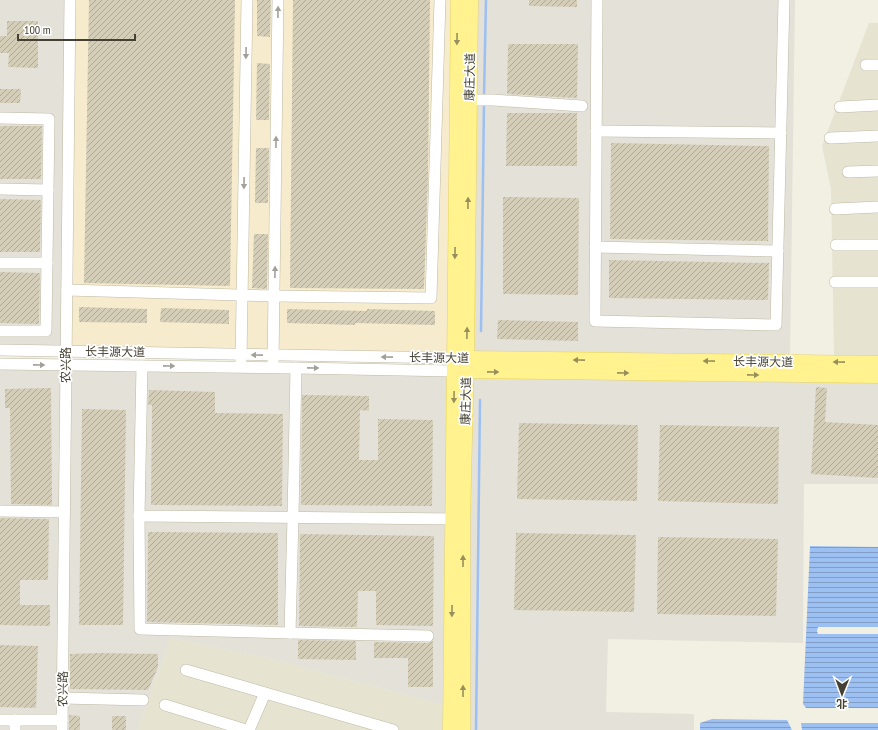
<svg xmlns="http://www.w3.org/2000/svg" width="878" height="730" viewBox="0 0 878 730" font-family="'PT Sans Narrow','Noto Sans SC',sans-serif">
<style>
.residential{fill:#e6e3d1}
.commercial{fill:#f6ebcc}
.industrial{fill:#e4e1d8}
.water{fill:url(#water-rules)}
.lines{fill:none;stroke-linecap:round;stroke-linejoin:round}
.stream{stroke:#9cc0f2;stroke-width:2.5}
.building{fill:url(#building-hatch)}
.minor-casing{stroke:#beb9a5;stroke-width:12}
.major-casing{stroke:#e7d45c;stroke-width:15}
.minor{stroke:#fff;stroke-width:11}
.major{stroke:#fff28f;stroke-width:14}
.oneway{fill:#a2a099}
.oneway2{fill:#98905c}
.labels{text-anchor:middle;stroke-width:3.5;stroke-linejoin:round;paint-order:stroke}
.street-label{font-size:12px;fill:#444033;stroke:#fff}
</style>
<defs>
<pattern id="water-rules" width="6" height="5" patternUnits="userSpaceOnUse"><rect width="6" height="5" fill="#9cc0f2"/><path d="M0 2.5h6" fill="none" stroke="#819dc5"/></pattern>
<pattern id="building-hatch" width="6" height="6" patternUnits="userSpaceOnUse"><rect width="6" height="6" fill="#d4ceb8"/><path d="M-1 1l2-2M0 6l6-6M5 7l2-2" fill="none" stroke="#aea996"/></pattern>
</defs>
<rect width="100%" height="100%" fill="#f2f0e3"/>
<g class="residential">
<path d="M869,23H878V356L834,355L831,189L822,146Z"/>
<path d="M171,638L267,658L451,707L450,730H137Z"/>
</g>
<path class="commercial" d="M70,0H458L454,358L66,351Z"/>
<g class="industrial">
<path d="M0,0H70L66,351L0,350Z"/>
<path d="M471,0H795L790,362L467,358Z"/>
<path d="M0,364L454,371L451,707L267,658L171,638L137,730H0Z"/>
<path d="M467,371L878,376V484H804L803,643L608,639L606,712L694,714V730H463Z"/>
</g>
<g class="water">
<path d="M810,546L878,547V627H818L817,631L818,634H878V708H806L803,704Z"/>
<path d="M712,719L787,720L792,730H700V723Z"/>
<path d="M801,723H878V730H802Z"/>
</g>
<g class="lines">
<g class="stream">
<path d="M484,96L486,0"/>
<path d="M481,331L484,103"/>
<path d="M476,730L480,400"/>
</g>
</g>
<g class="building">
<path d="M89,0H235L230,286L84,283Z"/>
<path d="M257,0H271L270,37L257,36Z"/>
<path d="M293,0H430L428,178L424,289L290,288Z"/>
<path d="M529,0H577V7L529,6Z"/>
<path d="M7,21H38V68L8,67L9,53H0V36H7Z"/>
<path d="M508,44H578L577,98L557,97L507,94Z"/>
<path d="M257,63L270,64L269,120H256Z"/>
<path d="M0,89H21L20,103H0Z"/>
<path d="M507,113H577V166H506Z"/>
<path d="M0,126H42L41,179H0Z"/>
<path d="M611,143L769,146L768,241L610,239Z"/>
<path d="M256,148H269L268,203H255Z"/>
<path d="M503,197L579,198L578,295L503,294Z"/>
<path d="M0,199L41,200L40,252H0Z"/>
<path d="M254,234H268L267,289L252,288Z"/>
<path d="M609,260L769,263L768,300L609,298Z"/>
<path d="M0,272L40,273L39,324L0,323Z"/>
<path d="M79,307L147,309V323L79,322Z"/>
<path d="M161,308L229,310V324L160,322Z"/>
<path d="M287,309L367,311V309L435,311V325L355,323V325L287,323Z"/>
<path d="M498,320L578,322V341L497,339Z"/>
<path d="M816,387L827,388L825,422L878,425V478L811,474Z"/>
<path d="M51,388L52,505L11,504L10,408H5V389Z"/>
<path d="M149,390L215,392V413L283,414L282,506L151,505L152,405H148Z"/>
<path d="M302,395L369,396V411L360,410L359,460H378V419L433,420L432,506L301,505Z"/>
<path d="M82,409L126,410L123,625H79Z"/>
<path d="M519,423L638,425L637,501L517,499Z"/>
<path d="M660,425L779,427L778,504L658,501Z"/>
<path d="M0,518L49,519L48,580H20V605H50V626L0,625Z"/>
<path d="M148,532L278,533V625L147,622Z"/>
<path d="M516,533L636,535L634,612L514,610Z"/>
<path d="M300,534L434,536L433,626L376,625V591H358L357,627L299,626Z"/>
<path d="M658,537L778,539L776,616L657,614Z"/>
<path d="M298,640L356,641V660L298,659Z"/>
<path d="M433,641V687H408V658H374V642L428,643Z"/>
<path d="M0,645L38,646L36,708L0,707Z"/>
<path d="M98,653L158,654V667L148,690L70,689V654Z"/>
<path d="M69,715L80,716V730H69Z"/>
<rect x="112" y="716" width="14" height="14"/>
</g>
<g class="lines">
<g class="minor-casing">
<g id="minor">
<path d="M597,0L595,321L776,325L784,0"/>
<path d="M866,65H878"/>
<path d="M469,100H493L582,106"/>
<path d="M840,107L878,105"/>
<path d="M0,118L49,119L46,331H0"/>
<path d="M596,131L781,133"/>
<path d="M830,138L878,136"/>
<path d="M848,172L878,171"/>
<path d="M0,189L48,190"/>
<path d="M835,209L878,207"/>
<path d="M836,245H878"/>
<path d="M595,247L778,251"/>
<path d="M0,263H47"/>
<path d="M835,282H878"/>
<path d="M67,290L274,296L431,298L440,0"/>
<path d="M0,350L454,358"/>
<path d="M241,361L247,0"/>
<path d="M273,363L278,0"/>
<path d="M0,364L296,368L454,371"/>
<path d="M142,366L139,516L459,519"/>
<path d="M0,511L65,512"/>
<path d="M139,516L140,629L290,633L293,517L296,368"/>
<path d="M290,633L428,636"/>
<path d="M186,670L393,730"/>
<path d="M63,698L143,700"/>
<path d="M165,705L246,730"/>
<path d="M0,720H62"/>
<path d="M15,720V730"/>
<path d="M62,730L70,0"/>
<path d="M249,730L265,693"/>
</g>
</g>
<g class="major-casing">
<g id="major">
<path d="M458,358L878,363"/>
<path d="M459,371L878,376"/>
<path d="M450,730L458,0"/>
<path d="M463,730V519L467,358L471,0"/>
</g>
</g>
<use href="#minor" class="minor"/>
<use href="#major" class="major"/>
</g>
<defs><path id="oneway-solid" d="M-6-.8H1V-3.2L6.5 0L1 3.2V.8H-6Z"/></defs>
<g class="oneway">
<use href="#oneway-solid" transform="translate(278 12) rotate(-89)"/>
<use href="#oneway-solid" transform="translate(246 53) rotate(91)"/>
<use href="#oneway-solid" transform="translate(276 142) rotate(-89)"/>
<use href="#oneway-solid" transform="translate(244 183) rotate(91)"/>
<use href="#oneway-solid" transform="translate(275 272) rotate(-89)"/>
<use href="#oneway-solid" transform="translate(257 355) rotate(-179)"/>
<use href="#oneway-solid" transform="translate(387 357) rotate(-179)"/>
<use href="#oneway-solid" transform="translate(39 365) rotate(1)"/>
<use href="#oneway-solid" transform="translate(169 366) rotate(1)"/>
<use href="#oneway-solid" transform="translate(313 368) rotate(1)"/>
</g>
<g class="oneway2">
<use href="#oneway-solid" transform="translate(457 39) rotate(91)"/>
<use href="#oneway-solid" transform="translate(468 203) rotate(-89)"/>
<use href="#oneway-solid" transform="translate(455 253) rotate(91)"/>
<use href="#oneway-solid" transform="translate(467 333) rotate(-89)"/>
<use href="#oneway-solid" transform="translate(579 360) rotate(-179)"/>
<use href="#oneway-solid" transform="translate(709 361) rotate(-179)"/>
<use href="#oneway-solid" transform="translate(839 362) rotate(-179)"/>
<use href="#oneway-solid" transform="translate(493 372) rotate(1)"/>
<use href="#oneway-solid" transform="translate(623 373) rotate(1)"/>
<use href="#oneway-solid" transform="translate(753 375) rotate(1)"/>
<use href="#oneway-solid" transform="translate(454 397) rotate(91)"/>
<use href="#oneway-solid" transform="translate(463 561) rotate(-90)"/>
<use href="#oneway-solid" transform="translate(452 611) rotate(91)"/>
<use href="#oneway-solid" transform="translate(463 691) rotate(-90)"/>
</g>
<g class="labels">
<g class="street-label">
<text transform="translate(470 77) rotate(-89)" y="4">康庄大道</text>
<text transform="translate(115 352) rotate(1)" y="4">长丰源大道</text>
<text transform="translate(439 358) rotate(1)" y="4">长丰源大道</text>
<text transform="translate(763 362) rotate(1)" y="4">长丰源大道</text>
<text transform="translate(66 365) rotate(-90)" y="4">农兴路</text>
<text transform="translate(466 401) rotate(-89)" y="4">康庄大道</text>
<text transform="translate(63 689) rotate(-89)" y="4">农兴路</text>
</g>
</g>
<g transform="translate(842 694) rotate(181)" stroke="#ffffff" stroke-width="3" paint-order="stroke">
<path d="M0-3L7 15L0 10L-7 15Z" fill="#444033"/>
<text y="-6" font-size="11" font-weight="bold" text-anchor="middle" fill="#444033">北</text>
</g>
<path d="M18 34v6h117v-6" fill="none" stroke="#444033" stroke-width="2"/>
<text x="24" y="34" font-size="12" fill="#444033" stroke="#ffffff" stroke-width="3" paint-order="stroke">100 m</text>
</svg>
